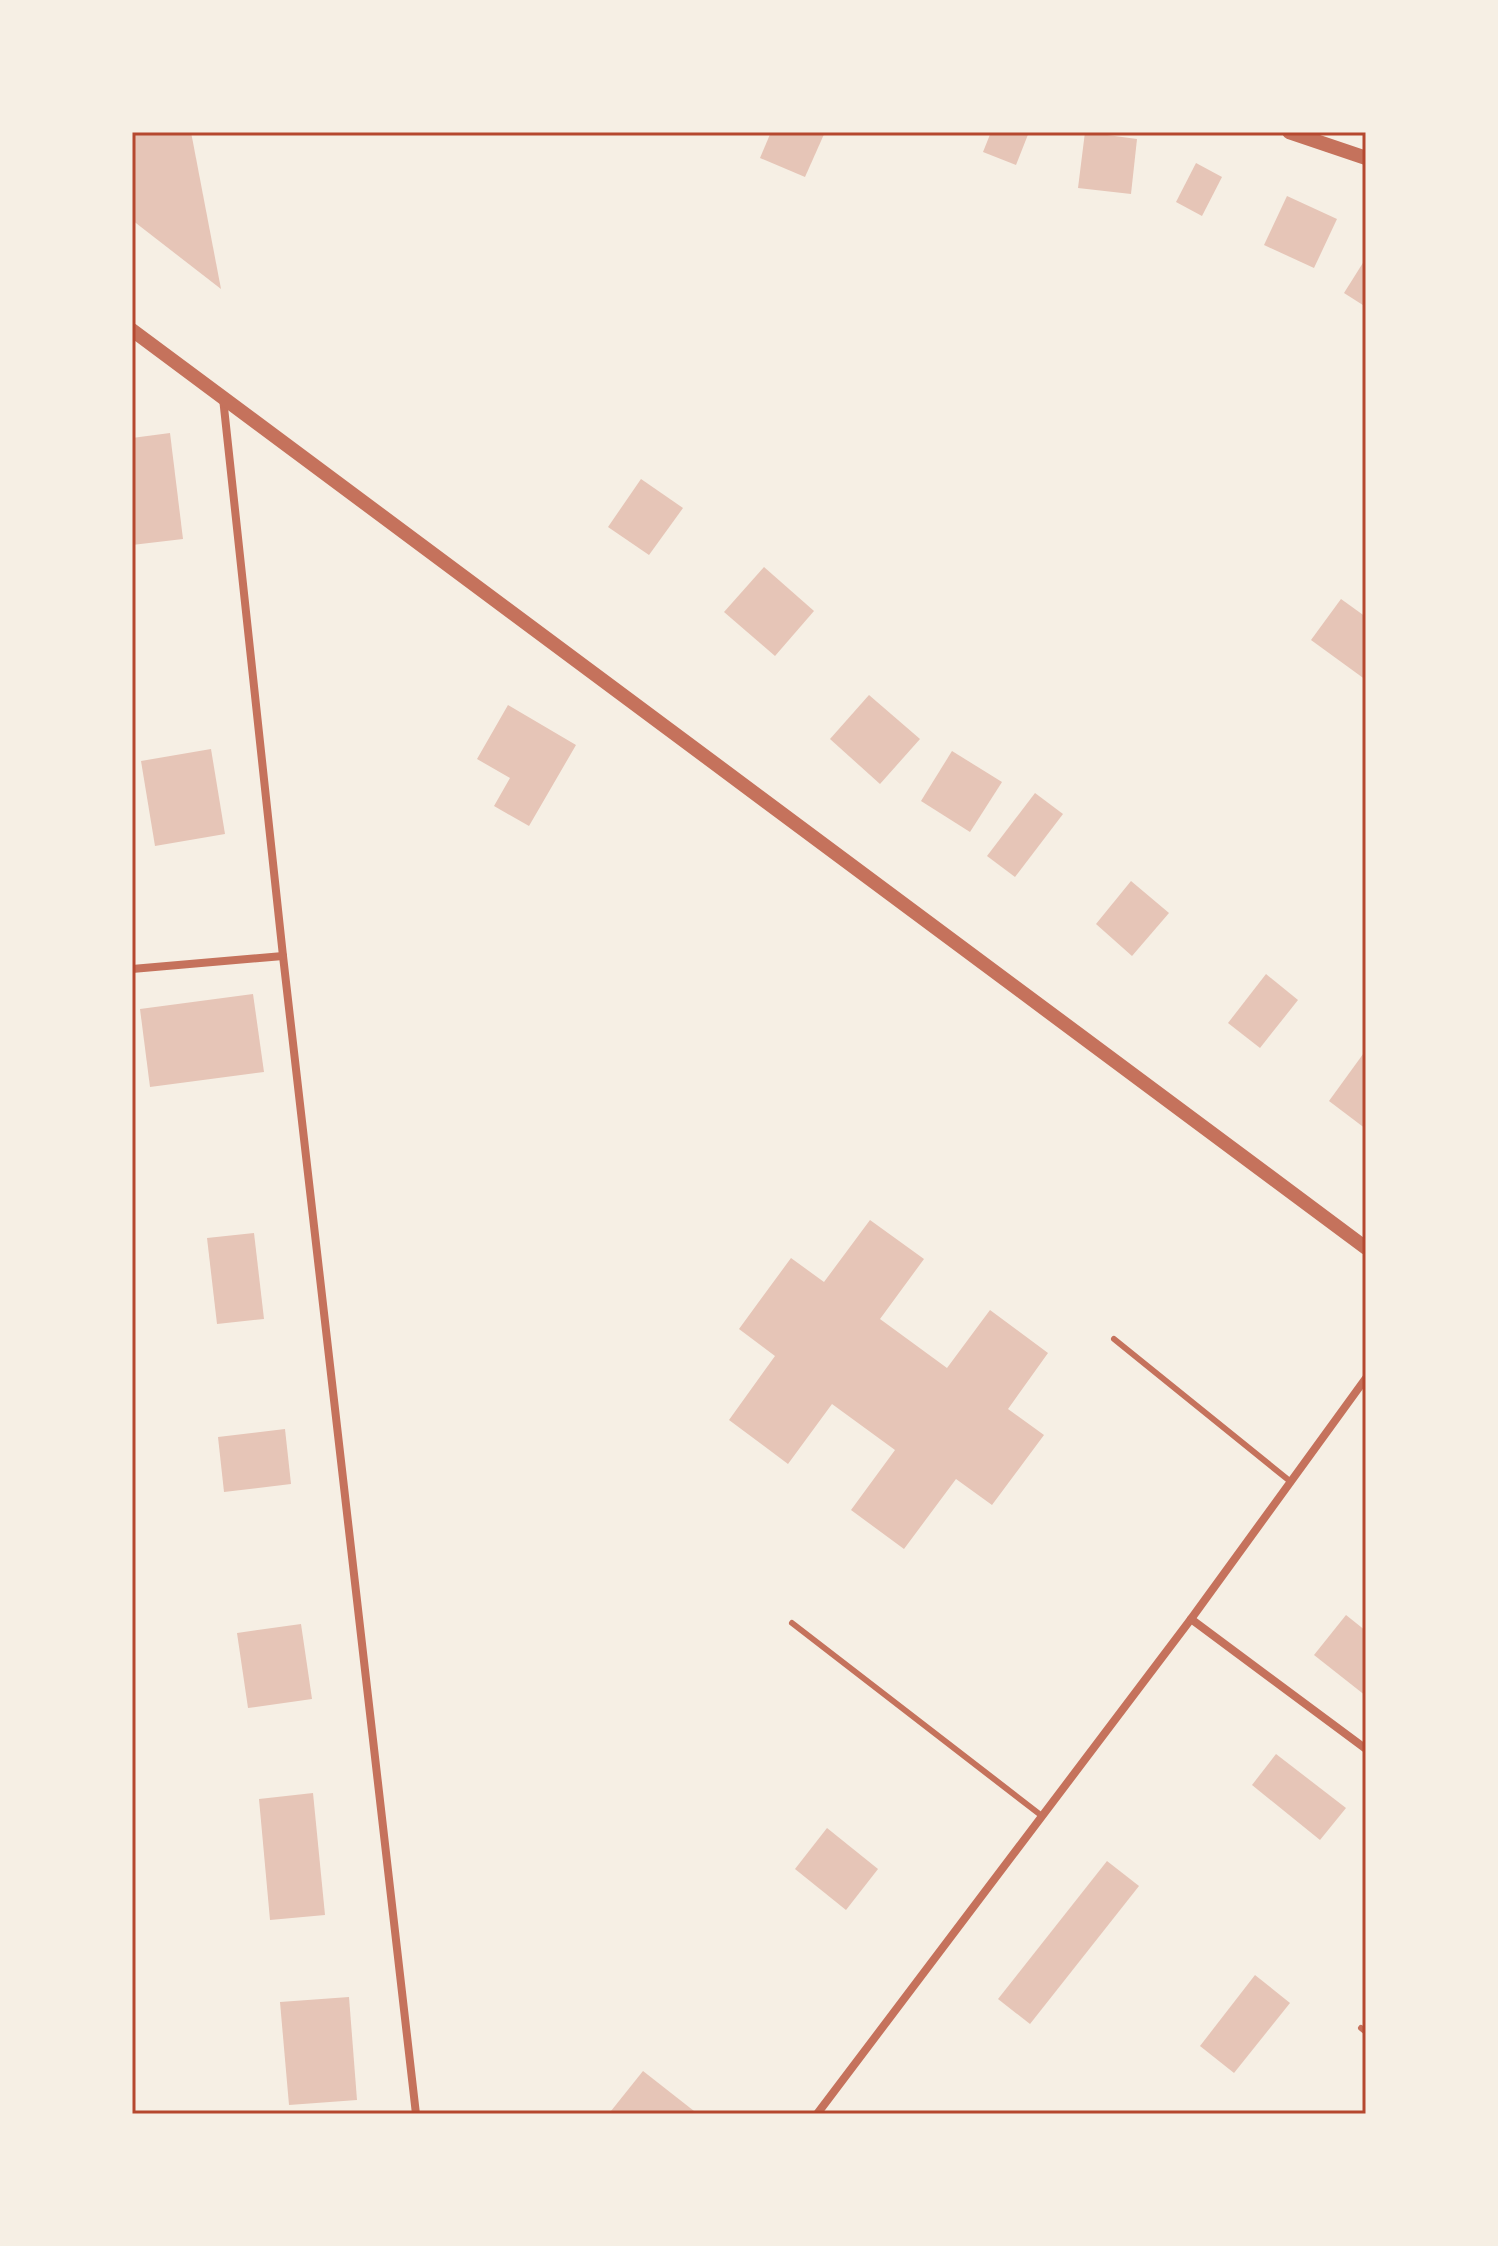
<svg xmlns="http://www.w3.org/2000/svg" width="1498" height="2246" viewBox="0 0 1498 2246" font-family="'Alegreya Sans',sans-serif">
<style>
.building{fill:#e6c5b7}
.lines{fill:none;stroke-linecap:round;stroke-linejoin:round}
.service{stroke:#c5725c;stroke-width:6}
.minor{stroke:#c5725c;stroke-width:8}
.tertiary{stroke:#c5725c;stroke-width:14}
.neatline{fill:none;stroke:#b5482f;stroke-width:3}
</style>
<rect width="100%" height="100%" fill="#f6efe4"/>
<g class="building">
<path d="M132,132H191L221,289L132,220Z"/>
<path d="M771,132H825L805,177L760,158Z"/>
<path d="M991,132H1029L1016,165L983,152Z"/>
<path d="M1085,132L1137,139L1131,194L1078,188Z"/>
<path d="M1196,163L1222,177L1202,216L1176,202Z"/>
<path d="M1287,196L1337,219L1314,268L1264,245Z"/>
<path d="M1366,258V307L1344,293Z"/>
<path d="M170,433L183,539L132,545V438Z"/>
<path d="M641,479L683,508L649,555L608,527Z"/>
<path d="M764,567L814,611L775,656L724,612Z"/>
<path d="M1341,599L1366,617V680L1311,640Z"/>
<path d="M869,695L920,739L880,784L830,739Z"/>
<path d="M508,705L576,745L529,826L494,806L510,778L477,759Z"/>
<path d="M211,749L225,834L155,846L141,761Z"/>
<path d="M952,751L1002,782L970,832L921,801Z"/>
<path d="M1035,793L1063,814L1015,877L987,856Z"/>
<path d="M1131,881L1169,913L1132,956L1096,924Z"/>
<path d="M1266,974L1298,1000L1260,1048L1228,1023Z"/>
<path d="M253,994L264,1072L150,1087L140,1009Z"/>
<path d="M1366,1050V1129L1329,1101Z"/>
<path d="M870,1220L924,1259L880,1319L947,1368L990,1310L1048,1353L1008,1409L1044,1435L992,1505L956,1479L904,1549L851,1510L895,1450L832,1404L788,1464L729,1420L775,1356L739,1329L791,1258L824,1282Z"/>
<path d="M254,1233L264,1319L217,1324L207,1238Z"/>
<path d="M285,1429L291,1484L224,1492L218,1437Z"/>
<path d="M1346,1615L1366,1631V1696L1314,1655Z"/>
<path d="M301,1624L312,1699L248,1708L237,1633Z"/>
<path d="M1276,1754L1346,1808L1320,1840L1252,1785Z"/>
<path d="M313,1793L325,1915L270,1920L259,1799Z"/>
<path d="M827,1828L878,1869L846,1910L795,1869Z"/>
<path d="M1107,1861L1139,1886L1030,2024L998,1999Z"/>
<path d="M1255,1975L1290,2003L1234,2073L1200,2046Z"/>
<path d="M349,1997L357,2100L289,2105L280,2002Z"/>
<path d="M643,2071L694,2111L692,2114H614L611,2111Z"/>
</g>
<g class="lines">
<g class="service">
<path d="M1114,1339L1291,1482"/>
<path d="M792,1623L1042,1816"/>
<path d="M1361,2028L1366,2032"/>
</g>
<g class="minor">
<path d="M223,398L283,956L416,2114"/>
<path d="M132,969L283,956"/>
<path d="M1191,1619L1366,1749"/>
<path d="M817,2114L1191,1619L1366,1378"/>
</g>
<g class="tertiary">
<path d="M1289,132L1366,158"/>
<path d="M132,330L1366,1248"/>
</g>
</g>
<rect width="1498" height="2246" fill="none" stroke="#f6efe4" stroke-width="268"/>
<rect x="134" y="134" width="1230" height="1978" class="neatline"/>
</svg>
